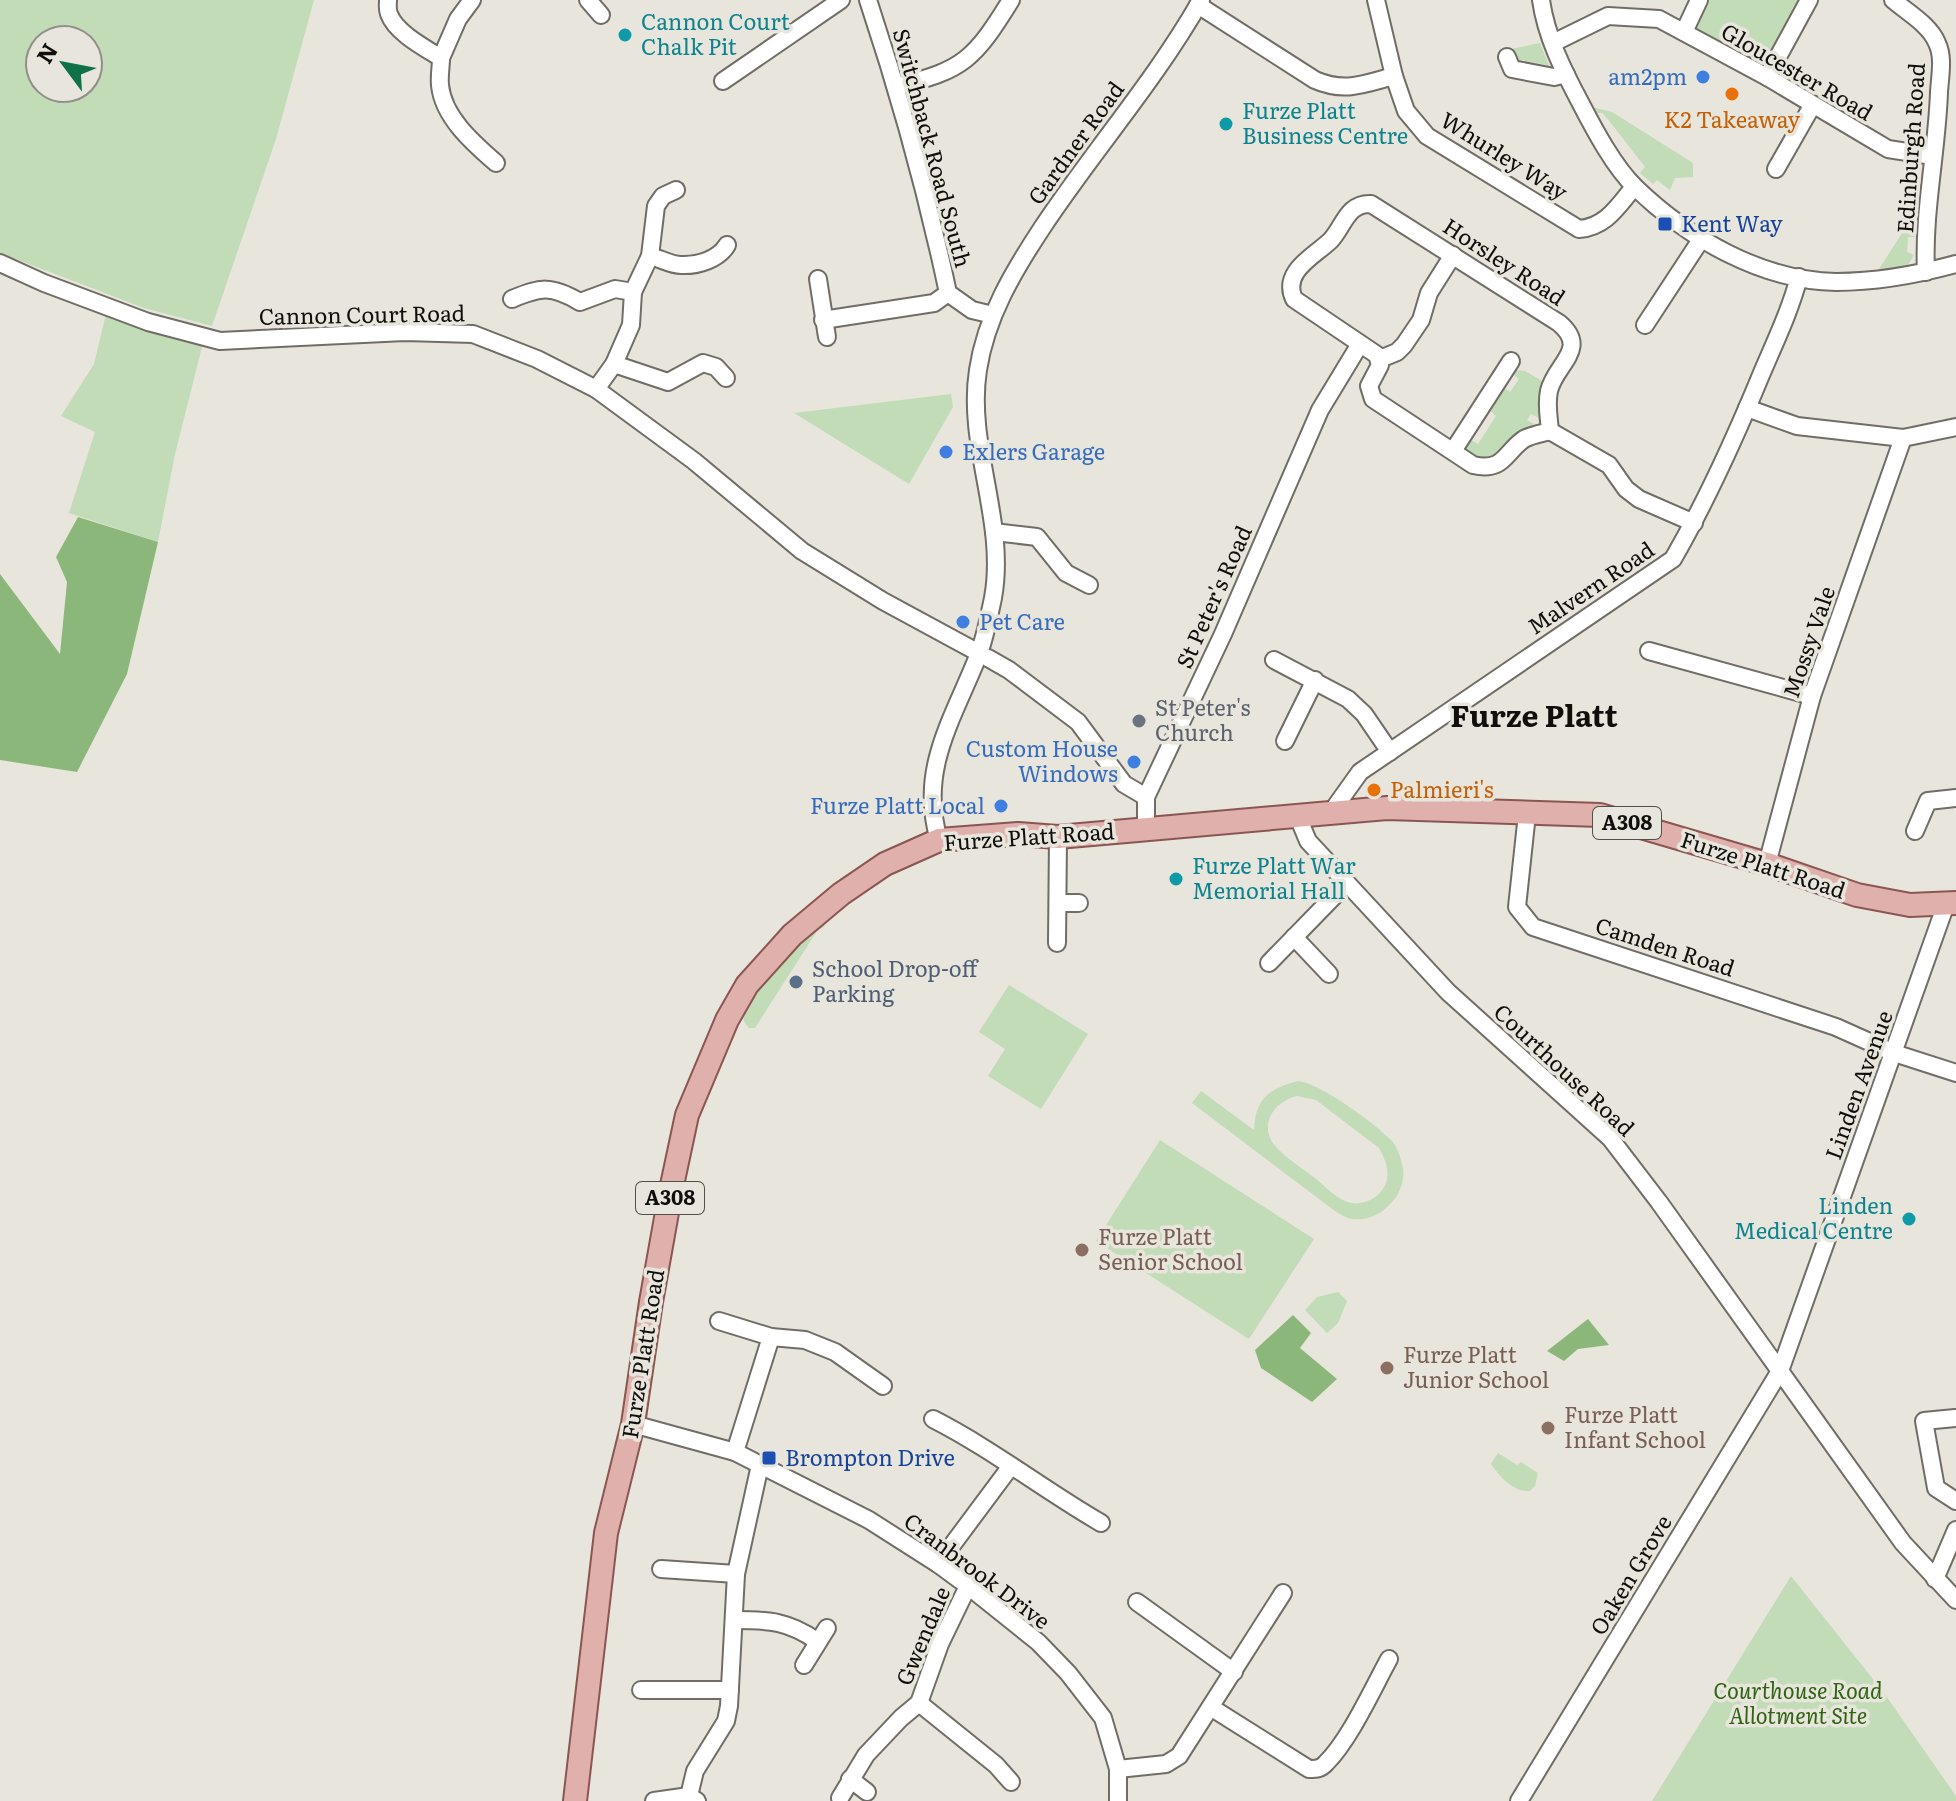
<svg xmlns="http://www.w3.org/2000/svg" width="1956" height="1801" viewBox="0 0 1956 1801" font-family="Literata,serif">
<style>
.green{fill:#c1dcb7;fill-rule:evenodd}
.forest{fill:#8cb77b}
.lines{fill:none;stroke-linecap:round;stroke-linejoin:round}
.minor-casing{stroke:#716d66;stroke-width:20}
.major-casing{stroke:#8a5652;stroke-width:26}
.minor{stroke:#fff;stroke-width:16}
.major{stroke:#e0b0ad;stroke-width:22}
.culture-dot{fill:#0f9aa8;stroke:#e8e5dc;stroke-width:3}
.shop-dot{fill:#3f7fe0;stroke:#e8e5dc;stroke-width:3}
.food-dot{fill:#e8710a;stroke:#e8e5dc;stroke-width:3}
.transit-dot{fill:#1a4fb4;stroke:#e8e5dc;stroke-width:3}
.worship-dot{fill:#6b7280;stroke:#e8e5dc;stroke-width:3}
.service-dot{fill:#5c6f8a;stroke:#e8e5dc;stroke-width:3}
.education-dot{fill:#8d6e63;stroke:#e8e5dc;stroke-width:3}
.labels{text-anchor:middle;stroke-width:7;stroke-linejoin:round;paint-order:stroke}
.shield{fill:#e8e5dc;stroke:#514f4a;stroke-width:2}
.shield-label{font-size:20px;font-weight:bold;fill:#100f0c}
.culture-label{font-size:22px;fill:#0d838f;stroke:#e8e5dc;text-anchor:start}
.street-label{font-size:22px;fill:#100f0c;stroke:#e8e5dc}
.shop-label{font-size:22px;fill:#366cbe;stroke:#e8e5dc;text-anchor:end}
.food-label{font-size:22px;fill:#c56008;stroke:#e8e5dc}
.transit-label{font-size:22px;fill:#164399;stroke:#e8e5dc;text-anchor:start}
.worship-label{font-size:22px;fill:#5b616d;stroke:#e8e5dc;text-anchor:start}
.service-label{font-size:22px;fill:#4e5e75;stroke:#e8e5dc;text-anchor:start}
.education-label{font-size:22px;fill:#785e54;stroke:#e8e5dc;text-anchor:start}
.park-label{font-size:22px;font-style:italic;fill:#2f6412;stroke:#e8e5dc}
.district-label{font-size:30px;font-weight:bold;fill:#100f0c;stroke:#e8e5dc}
</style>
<rect width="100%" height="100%" fill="#e8e5dc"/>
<g class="green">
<path d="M0,0H314L276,139L212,326L144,308L0,253ZM40,40H88V88H40Z"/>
<path d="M1707,0H1801L1764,68L1693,29Z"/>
<path d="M1540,43L1551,70L1547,71V65L1522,60L1519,67L1511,49Z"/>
<path d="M1592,107L1612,112L1693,163V177L1675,178L1670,190L1657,180L1653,184L1640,173L1645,167L1603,113H1596Z"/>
<path d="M1921,204L1915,237H1908L1907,252L1914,255L1906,268L1877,272Z"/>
<path d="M106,314L203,343L175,454L158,542L69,513L95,432L61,416L94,364Z"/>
<path d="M1516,370L1525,371L1544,382L1539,399V418L1531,414L1527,420L1534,424L1511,439L1499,453L1479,459L1464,450L1463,446L1468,438L1478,444L1496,416L1488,409L1502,387L1510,392L1519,379L1511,373Z"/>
<path d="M951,394L953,407L909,484L794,413Z"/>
<path d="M812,924H823L825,926L817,931L755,1028H749C746,1024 744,1023 743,1017C742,997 798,940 812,924Z"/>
<path d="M1009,985L1088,1034L1041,1109L988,1076L1005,1049L979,1032Z"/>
<path d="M1299,1081C1323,1085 1374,1123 1392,1141C1397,1147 1400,1156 1402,1164C1410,1192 1381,1223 1352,1219C1346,1218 1340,1214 1335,1211L1192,1103L1201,1091L1254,1130C1255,1099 1269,1088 1299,1081ZM1297,1096L1316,1100L1379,1148C1386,1160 1392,1176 1383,1189C1376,1199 1363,1205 1351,1203C1337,1200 1325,1186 1315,1178C1302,1168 1287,1159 1276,1147C1257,1126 1274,1101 1297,1096Z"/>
<path d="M1160,1140L1314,1239L1249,1339L1096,1241Z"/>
<path d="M1338,1292L1347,1301L1338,1323L1327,1333L1305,1310L1317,1297Z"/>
<path d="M1498,1453L1517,1465L1521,1462L1538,1473L1535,1486L1530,1491C1513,1492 1500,1477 1491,1464Z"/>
<path d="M1791,1576L1884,1693L1956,1796V1801H1652Z"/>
</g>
<g class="forest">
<path d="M78,517L158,542L127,674L77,772L0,760V574L60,654L67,582L56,557Z"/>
<path d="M1293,1315L1311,1333L1300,1348L1337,1379L1312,1402L1261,1368L1255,1350Z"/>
<path d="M1588,1319L1609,1345L1578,1349L1564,1361L1547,1351Z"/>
</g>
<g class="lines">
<g class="minor-casing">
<g id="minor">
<path d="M388,0C388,5 387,9 389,14C396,33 425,48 441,58C441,67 439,76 440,85C443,117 473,143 496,163"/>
<path d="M588,0L601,15"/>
<path d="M868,0C900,96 927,194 948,293L972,310L993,315"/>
<path d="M1376,0L1394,76L1406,111L1427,136L1579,229C1606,227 1618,206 1634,187"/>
<path d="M1541,0C1546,36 1563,70 1580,102C1594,129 1614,167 1636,188C1688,238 1762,281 1836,282C1877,282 1916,275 1956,264"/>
<path d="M1893,0C1907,12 1930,25 1937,43C1944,57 1940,76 1939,92C1937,152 1923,212 1926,272"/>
<path d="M1198,5L1315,80C1345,93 1364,84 1394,76"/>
<path d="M1684,32L1699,0"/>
<path d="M1553,43L1608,16L1659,19L1767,77L1888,149L1933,156"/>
<path d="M1507,57L1512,69L1554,77L1566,74"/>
<path d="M441,58L458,19L472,0"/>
<path d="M1767,77L1809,0"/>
<path d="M723,81L841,0"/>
<path d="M896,86C964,71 975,58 1011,0"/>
<path d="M1776,169L1812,106"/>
<path d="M1371,204L1559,323C1590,349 1555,364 1549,391C1546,405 1549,418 1550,431C1543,433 1531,435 1524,439C1504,453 1504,472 1473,465L1373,399L1369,386L1380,365L1377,355L1294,299C1281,271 1316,255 1331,240C1344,226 1347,203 1371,204Z"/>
<path d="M650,256C659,258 671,265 681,265C698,266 719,259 727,245"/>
<path d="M0,263L44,283L148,322L220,341L405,332L473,334L537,359L596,389L694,461L802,551L883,601L979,653"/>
<path d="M818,279L827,337"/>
<path d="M512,299C541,287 551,285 580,302L615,289L633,292"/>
<path d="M823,320L934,303L948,293"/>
<path d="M1645,325L1702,238"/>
<path d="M1380,359L1397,352L1404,345L1421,320L1429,293L1453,255"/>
<path d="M614,364L668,382L703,363L716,367L726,378"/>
<path d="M596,389L614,364L631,325L633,292L650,256L656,206L663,196L676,190"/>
<path d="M1747,408L1797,426L1903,438L1956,427"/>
<path d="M1550,431L1609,465L1626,489L1639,499L1694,523"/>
<path d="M1453,451L1511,361"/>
<path d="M994,532L1037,537L1066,573L1089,585"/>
<path d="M1649,651L1812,696"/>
<path d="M988,658L1009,670L1078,722L1124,784L1146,797"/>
<path d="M1274,660L1348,699L1364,714L1390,752"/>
<path d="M1285,741L1315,680"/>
<path d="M1330,814L1360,772L1673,559C1707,500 1735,438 1761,375C1775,342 1790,311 1799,277"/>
<path d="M1527,814L1517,907L1533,927L1836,1027L1894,1053L1956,1073"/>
<path d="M1298,817L1308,841L1448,992L1610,1138L1659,1202L1903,1543L1956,1600"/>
<path d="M1146,829V797L1223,634L1320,410L1360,344"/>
<path d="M1915,831L1928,801L1956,798"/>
<path d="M939,840C918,770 953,719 978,656C985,638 989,617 993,598C1007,521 966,446 978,370C986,317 1013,272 1042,228C1093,151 1155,81 1201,0"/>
<path d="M1767,864L1812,696L1903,438"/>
<path d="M1058,903H1079"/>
<path d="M1294,937L1329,974"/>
<path d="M1057,943L1058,837"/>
<path d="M1269,963L1345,885"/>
<path d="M719,1321L771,1337"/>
<path d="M1955,1418L1924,1421L1936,1488L1956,1501"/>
<path d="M933,1419C992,1449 1044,1490 1101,1523"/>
<path d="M633,1424L735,1452L869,1520L938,1564L968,1586L1038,1642L1068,1673L1103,1718L1118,1769V1801"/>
<path d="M735,1452L771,1337L805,1340L835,1352L883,1386"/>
<path d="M938,1564L1011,1466"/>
<path d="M661,1569L736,1574"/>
<path d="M1935,1579L1956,1530"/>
<path d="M1137,1602L1234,1672"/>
<path d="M735,1620C769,1620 788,1621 817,1641"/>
<path d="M804,1665L827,1628"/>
<path d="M641,1690H730"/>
<path d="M919,1703L996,1765L1011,1782"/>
<path d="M1212,1708L1309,1769C1316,1769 1321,1769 1326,1763C1350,1739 1372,1690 1389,1659"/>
<path d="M1118,1769L1166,1764L1179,1756L1283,1593"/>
<path d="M850,1779L867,1792"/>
<path d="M689,1796L695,1771L726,1721L729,1706L736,1574L760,1465"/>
<path d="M840,1798L866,1755L901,1718L919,1703L940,1644L968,1586"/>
<path d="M654,1801L689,1796L697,1801"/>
<path d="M1519,1801L1780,1371L1946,904"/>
</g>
</g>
<g class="major-casing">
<path id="major" d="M575,1801L606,1533L633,1424L651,1302L671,1190L687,1115L727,1020L747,985L792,935L841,894L885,864L939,840L1018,834L1058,837L1387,808L1600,815L1767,864L1857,895L1910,905L1956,903"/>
</g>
<use href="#minor" class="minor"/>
<use href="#major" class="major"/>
</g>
<g class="culture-dot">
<circle cx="625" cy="35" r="8"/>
<circle cx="1226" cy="124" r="8"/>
<circle cx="1176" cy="879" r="8"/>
<circle cx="1909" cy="1219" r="8"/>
</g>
<g class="shop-dot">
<circle cx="1703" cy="77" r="8"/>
<circle cx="946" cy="452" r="8"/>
<circle cx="963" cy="622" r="8"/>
<circle cx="1134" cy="762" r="8"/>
<circle cx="1001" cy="806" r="8"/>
</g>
<g class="food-dot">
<circle cx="1732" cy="94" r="8"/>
<circle cx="1374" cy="790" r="8"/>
</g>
<g class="transit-dot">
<rect x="1657" y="216" width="16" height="16" rx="4"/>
<rect x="761" y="1450" width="16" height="16" rx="4"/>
</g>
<circle class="worship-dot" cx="1139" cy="721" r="8"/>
<circle class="service-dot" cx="796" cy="982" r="8"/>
<g class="education-dot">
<circle cx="1082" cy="1250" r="8"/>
<circle cx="1387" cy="1368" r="8"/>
<circle cx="1548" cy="1428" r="8"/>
</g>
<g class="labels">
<g class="shield">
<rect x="1593" y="807" width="68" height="32" rx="6"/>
<rect x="636" y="1182" width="68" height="32" rx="6"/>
</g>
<g class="shield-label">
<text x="1627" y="830">A308</text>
<text x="670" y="1205">A308</text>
</g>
<g class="culture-label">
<text x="641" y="30">Cannon Court<tspan x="641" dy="25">Chalk Pit</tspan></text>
<text x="1242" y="119">Furze Platt<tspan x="1242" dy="25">Business Centre</tspan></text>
<text x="1192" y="874">Furze Platt War<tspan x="1192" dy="25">Memorial Hall</tspan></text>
<text x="1893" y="1214" text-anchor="end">Linden<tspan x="1893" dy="25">Medical Centre</tspan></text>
</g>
<g class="street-label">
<text transform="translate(1797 72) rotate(30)" y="8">Gloucester Road</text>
<text transform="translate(1076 143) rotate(-54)" y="8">Gardner Road</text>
<text transform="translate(932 148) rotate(75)" y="8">Switchback Road South</text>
<text transform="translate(1911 148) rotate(-86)" y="8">Edinburgh Road</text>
<text transform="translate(1504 156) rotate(32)" y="8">Whurley Way</text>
<text transform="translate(1504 262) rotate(33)" y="8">Horsley Road</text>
<text transform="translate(362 315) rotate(-1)" y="8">Cannon Court Road</text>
<text transform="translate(1591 588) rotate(-34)" y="8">Malvern Road</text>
<text transform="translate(1214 597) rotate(-66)" y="8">St Peter's Road</text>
<text transform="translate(1809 642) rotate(-71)" y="8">Mossy Vale</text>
<text transform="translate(1029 837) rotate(-4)" y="8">Furze Platt Road</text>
<text transform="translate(1763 865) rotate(18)" y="8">Furze Platt Road</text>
<text transform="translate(1665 947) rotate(18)" y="8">Camden Road</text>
<text transform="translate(1564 1070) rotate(43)" y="8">Courthouse Road</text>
<text transform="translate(1859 1085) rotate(-70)" y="8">Linden Avenue</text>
<text transform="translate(643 1354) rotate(-81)" y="8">Furze Platt Road</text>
<text transform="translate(977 1571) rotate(37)" y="8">Cranbrook Drive</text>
<text transform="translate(1631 1575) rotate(-59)" y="8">Oaken Grove</text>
<text transform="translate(923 1636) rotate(-67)" y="8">Gwendale</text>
</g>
<g class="shop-label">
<text x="1687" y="85">am2pm</text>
<text x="962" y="460" text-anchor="start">Exlers Garage</text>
<text x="979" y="630" text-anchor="start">Pet Care</text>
<text x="1118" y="757">Custom House<tspan x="1118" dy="25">Windows</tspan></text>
<text x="985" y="814">Furze Platt Local</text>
</g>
<g class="food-label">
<text x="1732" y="128">K2 Takeaway</text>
<text x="1390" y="798" text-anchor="start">Palmieri's</text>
</g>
<g class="transit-label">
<text x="1681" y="232">Kent Way</text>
<text x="785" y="1466">Brompton Drive</text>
</g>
<g class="worship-label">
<text x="1155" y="716">St Peter's<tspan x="1155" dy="25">Church</tspan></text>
</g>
<g class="service-label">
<text x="812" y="977">School Drop-off<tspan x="812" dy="25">Parking</tspan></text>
</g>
<g class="education-label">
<text x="1098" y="1245">Furze Platt<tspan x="1098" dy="25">Senior School</tspan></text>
<text x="1403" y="1363">Furze Platt<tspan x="1403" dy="25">Junior School</tspan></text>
<text x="1564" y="1423">Furze Platt<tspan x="1564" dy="25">Infant School</tspan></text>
</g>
<g class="park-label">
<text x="1798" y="1699">Courthouse Road<tspan x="1798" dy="25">Allotment Site</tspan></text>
</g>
<g class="district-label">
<text x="1534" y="727">Furze Platt</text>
</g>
</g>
<g transform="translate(64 64) rotate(302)"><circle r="38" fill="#e8e5dc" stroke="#928f89" stroke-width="2"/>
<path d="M0-6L14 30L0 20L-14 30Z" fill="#0e7148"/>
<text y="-12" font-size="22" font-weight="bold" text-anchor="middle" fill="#100f0c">N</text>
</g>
</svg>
